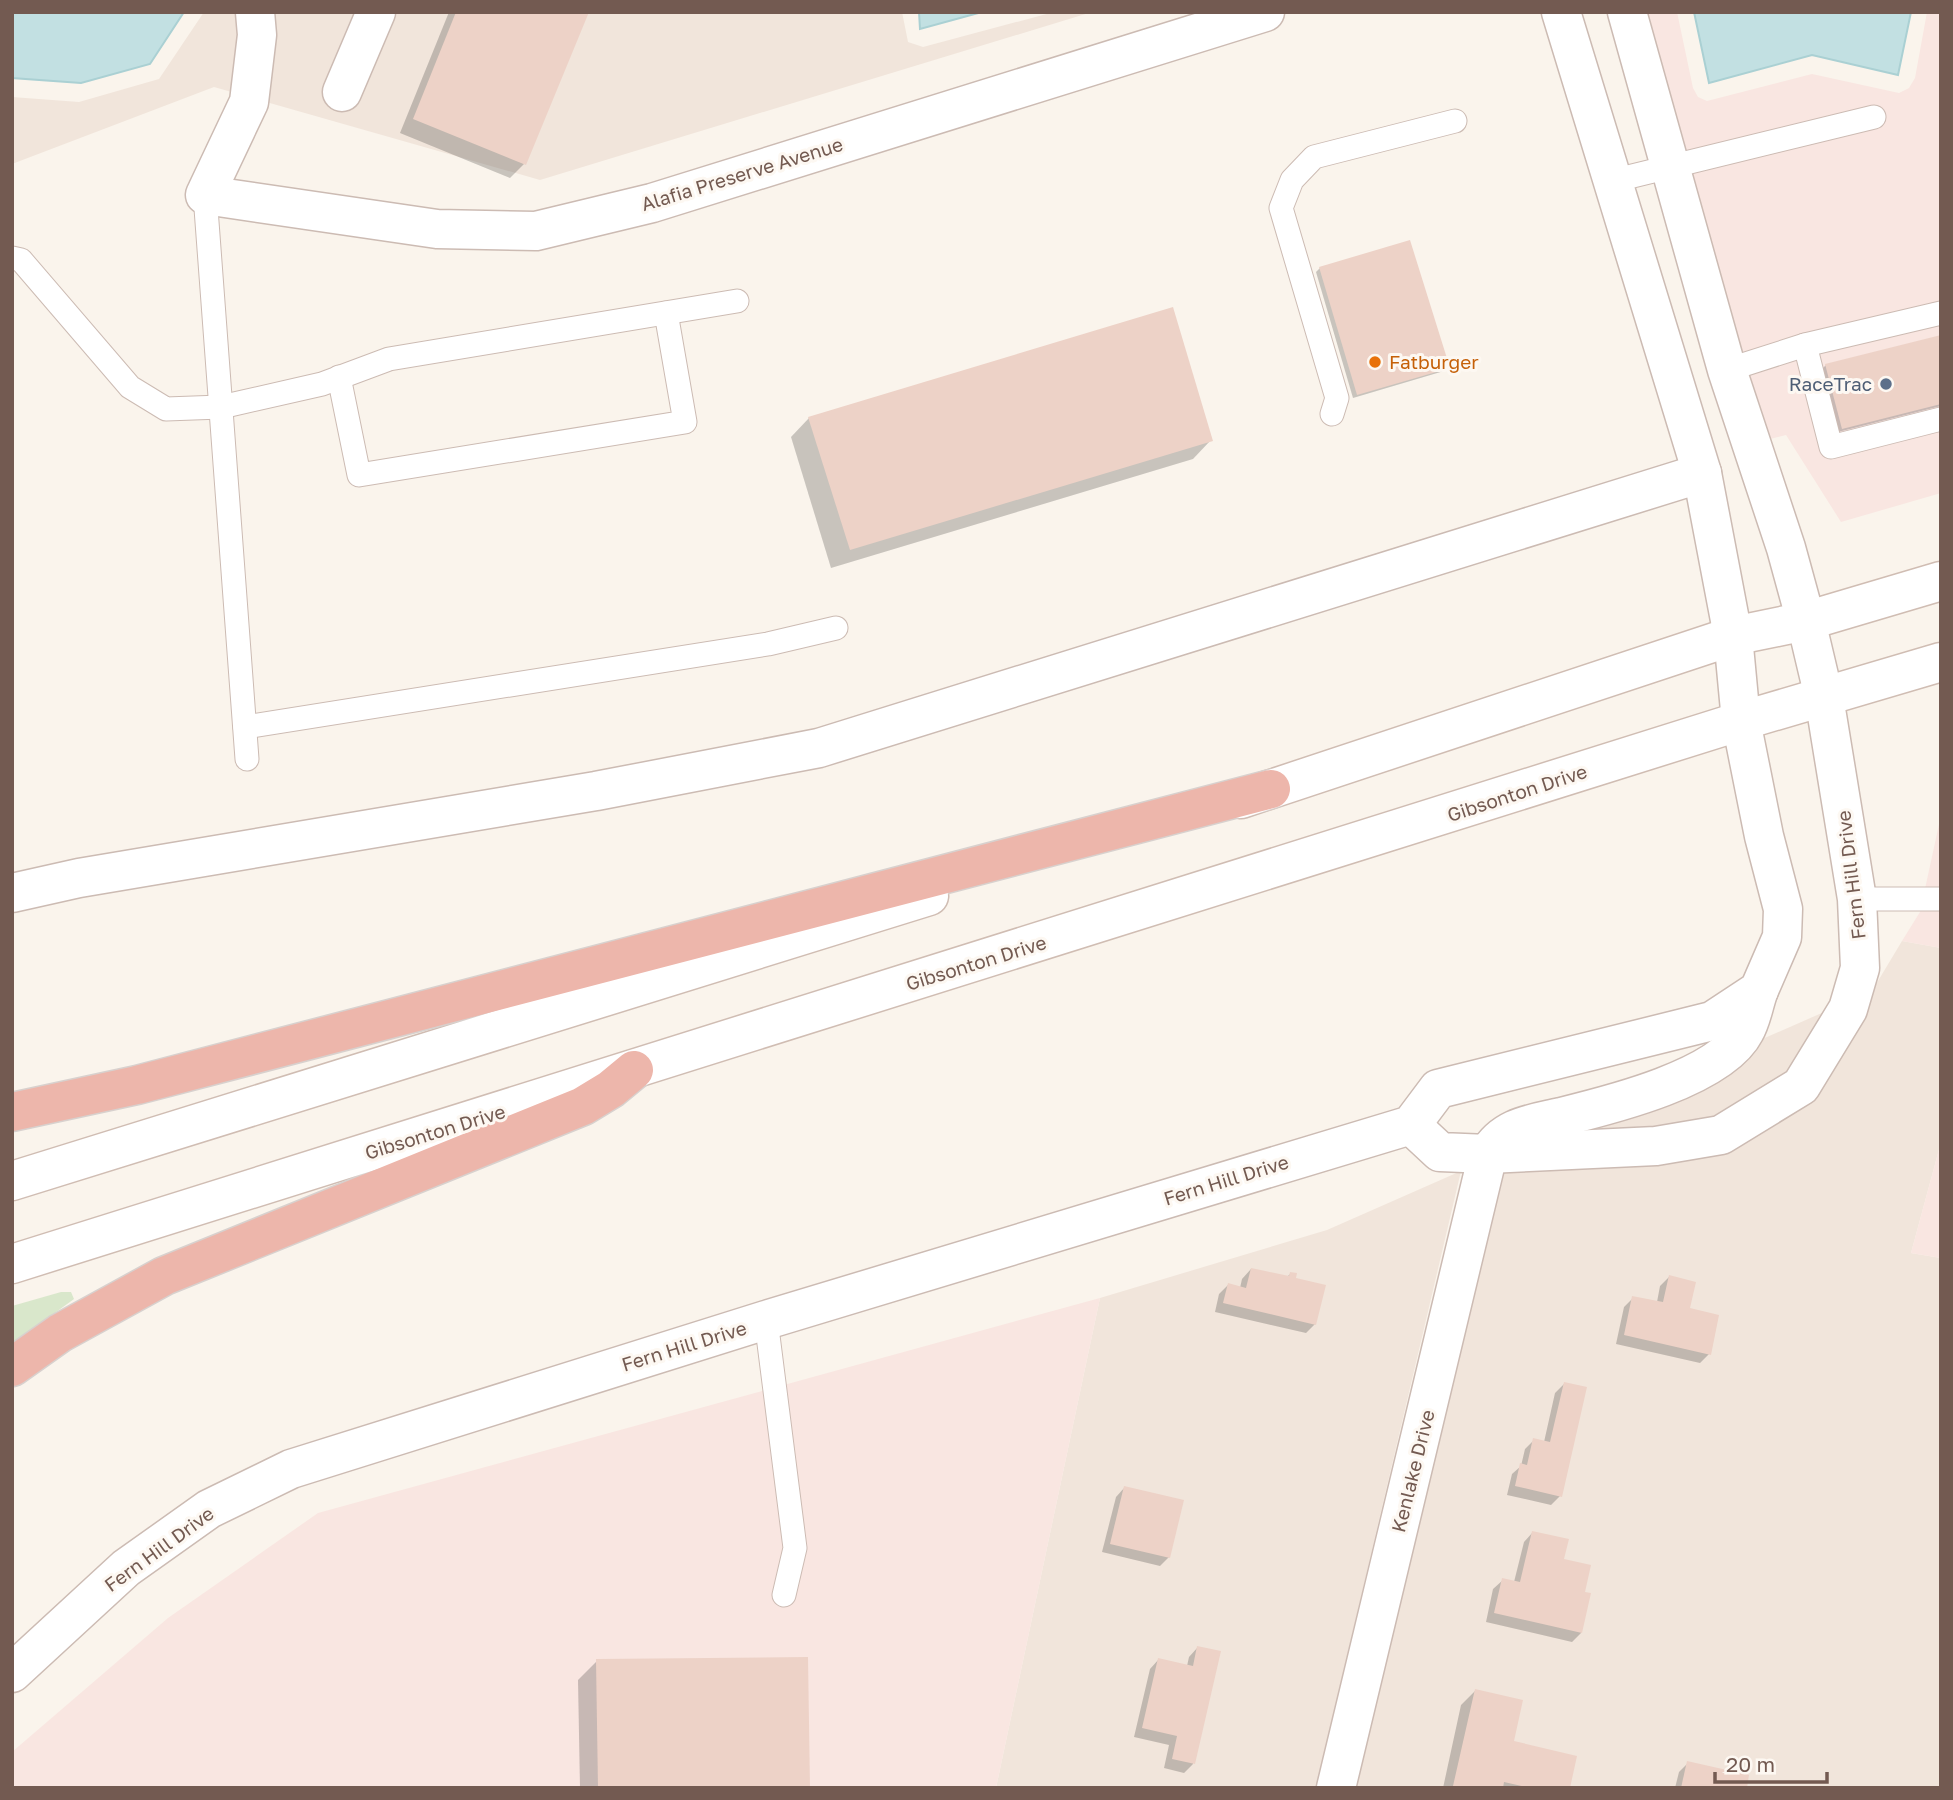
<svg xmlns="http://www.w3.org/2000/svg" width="1953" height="1800" viewBox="0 0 1953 1800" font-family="'Golos Text',sans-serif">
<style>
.residential{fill:#f1e5db}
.commercial{fill:#f9e6e1}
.green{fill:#d9e7cb}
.water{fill:#c2e0e2;stroke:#aad0d3;stroke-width:2}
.shadow{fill:#0003}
.building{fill:#edd2c7}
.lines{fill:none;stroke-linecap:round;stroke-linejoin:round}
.service-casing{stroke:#ccbbb3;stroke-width:25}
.minor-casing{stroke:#ccbbb3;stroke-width:41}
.secondary-casing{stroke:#d0bdb3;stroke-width:41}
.motorway-casing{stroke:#d8d1ce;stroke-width:41}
.service{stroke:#fff;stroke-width:23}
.minor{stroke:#fff;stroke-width:38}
.secondary{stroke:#fff;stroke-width:38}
.motorway{stroke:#edb6ab;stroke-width:38}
.food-dot{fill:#e8710a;stroke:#fdf8f2;stroke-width:2.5}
.service-dot{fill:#5c6f8a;stroke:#fdf8f2;stroke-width:2.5}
.labels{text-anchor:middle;stroke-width:6;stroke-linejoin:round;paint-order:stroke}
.street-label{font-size:19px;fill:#735a51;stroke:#fdf8f2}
.food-label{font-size:19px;fill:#c56008;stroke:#fdf8f2;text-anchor:start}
.service-label{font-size:19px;fill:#4e5e75;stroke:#fdf8f2;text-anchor:end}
</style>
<rect width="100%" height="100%" fill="#faf4ec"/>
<g class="residential">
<path d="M204,12H902L908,42L923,47L1054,12H1092L540,180L214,87L12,164V97L79,102L159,79Z"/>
<path d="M1902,941L1941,948V1142L1911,1253L1941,1258V1788H1356L1500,1181V1154L1872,991Z"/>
<path d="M1461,1171L1316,1788H996L1100,1298L1327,1230Z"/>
</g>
<g class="commercial">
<path d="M1648,12H1677L1693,88L1698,97L1707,101L1812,74L1899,93L1909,88L1915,78L1927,12H1941V493L1841,522L1786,435L1770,439L1743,362Z"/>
<path d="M1941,815V948L1902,941L1920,912Z"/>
<path d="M1941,1142V1258L1911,1253Z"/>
<path d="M1100,1298L996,1788H12V1752L168,1618L318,1513Z"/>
</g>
<path class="green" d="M61,1292H71L74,1299L12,1344V1306Z"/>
<g class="water">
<path d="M12,12H184L150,64L81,83L12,78Z"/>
<path d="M919,12H982L920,29Z"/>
<path d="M1694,12H1911L1898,75L1812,55L1709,83Z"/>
</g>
<g class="shadow">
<path d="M449,12H587L524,164L510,178L400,133Z"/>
<path d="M1320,268L1448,367L1444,371L1353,398L1316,272Z"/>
<path d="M1941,337V406L1838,432L1822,369L1826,365Z"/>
<path d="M809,418L1211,440L1193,459L831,568L791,437Z"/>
<path d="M1251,1269L1286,1278L1291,1273L1315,1324L1306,1333L1215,1312L1219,1294L1228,1285L1240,1288L1242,1279Z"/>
<path d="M1669,1277L1709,1354L1700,1363L1616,1344L1624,1307L1633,1298L1657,1302L1660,1286Z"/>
<path d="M1564,1384L1560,1496L1551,1505L1507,1495L1512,1474L1521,1466L1525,1449L1534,1440L1544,1442L1555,1393Z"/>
<path d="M1125,1487L1169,1557L1160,1566L1102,1552L1116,1497Z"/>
<path d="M1533,1532L1583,1593L1581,1633L1572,1642L1486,1622L1493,1589L1503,1580L1514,1582L1524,1542Z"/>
<path d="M1198,1647L1193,1764L1184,1773L1164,1768L1169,1745L1134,1737L1150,1669L1159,1659L1187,1666L1189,1657Z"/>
<path d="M597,1661L808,1788H580L578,1680Z"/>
<path d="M1475,1691L1511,1743L1568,1788H1443L1461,1705Z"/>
<path d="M1688,1763L1745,1788H1675L1679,1772Z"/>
</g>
<g class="building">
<path d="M456,12H589L526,165L413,119Z"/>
<path d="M1410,240L1450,368L1357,395L1319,267Z"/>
<path d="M1173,307L1213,441L850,550L808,417Z"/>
<path d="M1941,335V404L1842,429L1825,364Z"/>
<path d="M1251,1268L1289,1276L1290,1272L1297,1273L1296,1278L1326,1285L1316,1325L1223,1303L1228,1283L1246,1288Z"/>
<path d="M1669,1275L1696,1282L1690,1308L1719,1315L1711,1355L1624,1335L1632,1296L1663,1302Z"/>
<path d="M1564,1382L1587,1387L1562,1497L1515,1486L1520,1463L1527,1465L1533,1438L1550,1442Z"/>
<path d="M1124,1486L1184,1500L1170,1558L1110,1544Z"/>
<path d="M1532,1531L1569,1539L1564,1559L1591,1565L1585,1592L1591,1593L1582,1633L1494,1613L1502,1578L1520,1582Z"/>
<path d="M1197,1646L1221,1651L1195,1764L1172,1759L1177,1736L1142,1728L1158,1658L1193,1666Z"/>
<path d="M808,1657L810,1788H598L596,1659Z"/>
<path d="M1475,1689L1523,1700L1514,1741L1577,1756L1570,1788H1531L1504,1782L1503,1788L1453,1786Z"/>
<path d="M1687,1761L1749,1775L1747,1788H1681Z"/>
</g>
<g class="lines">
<g class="service-casing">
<g id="service">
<path d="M1612,181L1874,117"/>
<path d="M205,195L247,759"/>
<path d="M12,258L21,260L130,387L166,409L221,407L322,384L389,359L737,301"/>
<path d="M1805,345L1941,313"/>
<path d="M1727,370L1805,345L1831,447L1941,419"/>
<path d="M339,377L359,475L685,422L666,313"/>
<path d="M1332,414L1337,398L1281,208L1292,180L1314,157L1455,121"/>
<path d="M245,727L768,644L836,628"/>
<path d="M1857,899H1941"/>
<path d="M766,1320L795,1548L784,1595"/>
</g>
</g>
<g class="minor-casing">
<g id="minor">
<path d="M255,12L257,35L249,102L205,195L437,229L536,231L652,203L1265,12"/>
<path d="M342,92L376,12"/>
<path d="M12,893L79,878L596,791L819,748L1702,473"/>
<path d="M1411,1125L1440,1152L1488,1154L1656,1146L1721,1135L1801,1086L1848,1009L1860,968L1857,899L1824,697L1806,621L1786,548L1727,370L1627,12"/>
<path d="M12,1673L126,1568L209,1509L291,1469L766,1320L1411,1125L1438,1089L1712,1021L1759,990L1782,937L1783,909L1764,836L1741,721L1733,636L1702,473L1561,12"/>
<path d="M1336,1788L1488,1154C1504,1126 1531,1124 1561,1117C1610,1105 1721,1078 1745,1031C1752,1019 1754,1003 1759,990"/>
</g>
</g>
<g class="secondary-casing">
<g id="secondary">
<path d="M1241,799L1733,636L1806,621L1941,581"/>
<path d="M12,1181L929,896"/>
<path d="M12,1264L1741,721L1941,662"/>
</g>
</g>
<g class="motorway-casing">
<g id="motorway">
<path d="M12,1112L137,1085L1271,789"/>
<path d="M12,1367L60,1333L164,1276L583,1106L611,1089L634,1070"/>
</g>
</g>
<use href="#service" class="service"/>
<use href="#minor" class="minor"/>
<use href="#secondary" class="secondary"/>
<use href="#motorway" class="motorway"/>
</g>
<circle class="food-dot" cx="1375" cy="362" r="7"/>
<circle class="service-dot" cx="1886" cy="384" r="7"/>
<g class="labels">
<g class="street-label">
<text transform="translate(742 174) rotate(-17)" y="7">Alafia Preserve Avenue</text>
<text transform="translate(1517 793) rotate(-18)" y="7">Gibsonton Drive</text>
<text transform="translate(1851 875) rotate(-97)" y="7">Fern Hill Drive</text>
<text transform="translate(976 963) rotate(-17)" y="7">Gibsonton Drive</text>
<text transform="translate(435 1132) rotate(-17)" y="7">Gibsonton Drive</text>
<text transform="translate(1226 1180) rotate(-17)" y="7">Fern Hill Drive</text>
<text transform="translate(684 1346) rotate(-17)" y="7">Fern Hill Drive</text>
<text transform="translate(1413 1471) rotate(-76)" y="7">Kenlake Drive</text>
<text transform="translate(159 1549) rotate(-36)" y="7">Fern Hill Drive</text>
</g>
<g class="food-label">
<text x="1389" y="369">Fatburger</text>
</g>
<g class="service-label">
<text x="1872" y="391">RaceTrac</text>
</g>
</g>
<rect width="1953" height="1800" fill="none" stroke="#735a51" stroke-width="28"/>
<path d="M1715 1772v10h112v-10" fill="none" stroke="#735a51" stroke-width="3.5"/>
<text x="1726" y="1772" font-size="21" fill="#735a51" stroke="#fdf8f2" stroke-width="5" paint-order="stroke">20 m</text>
</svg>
